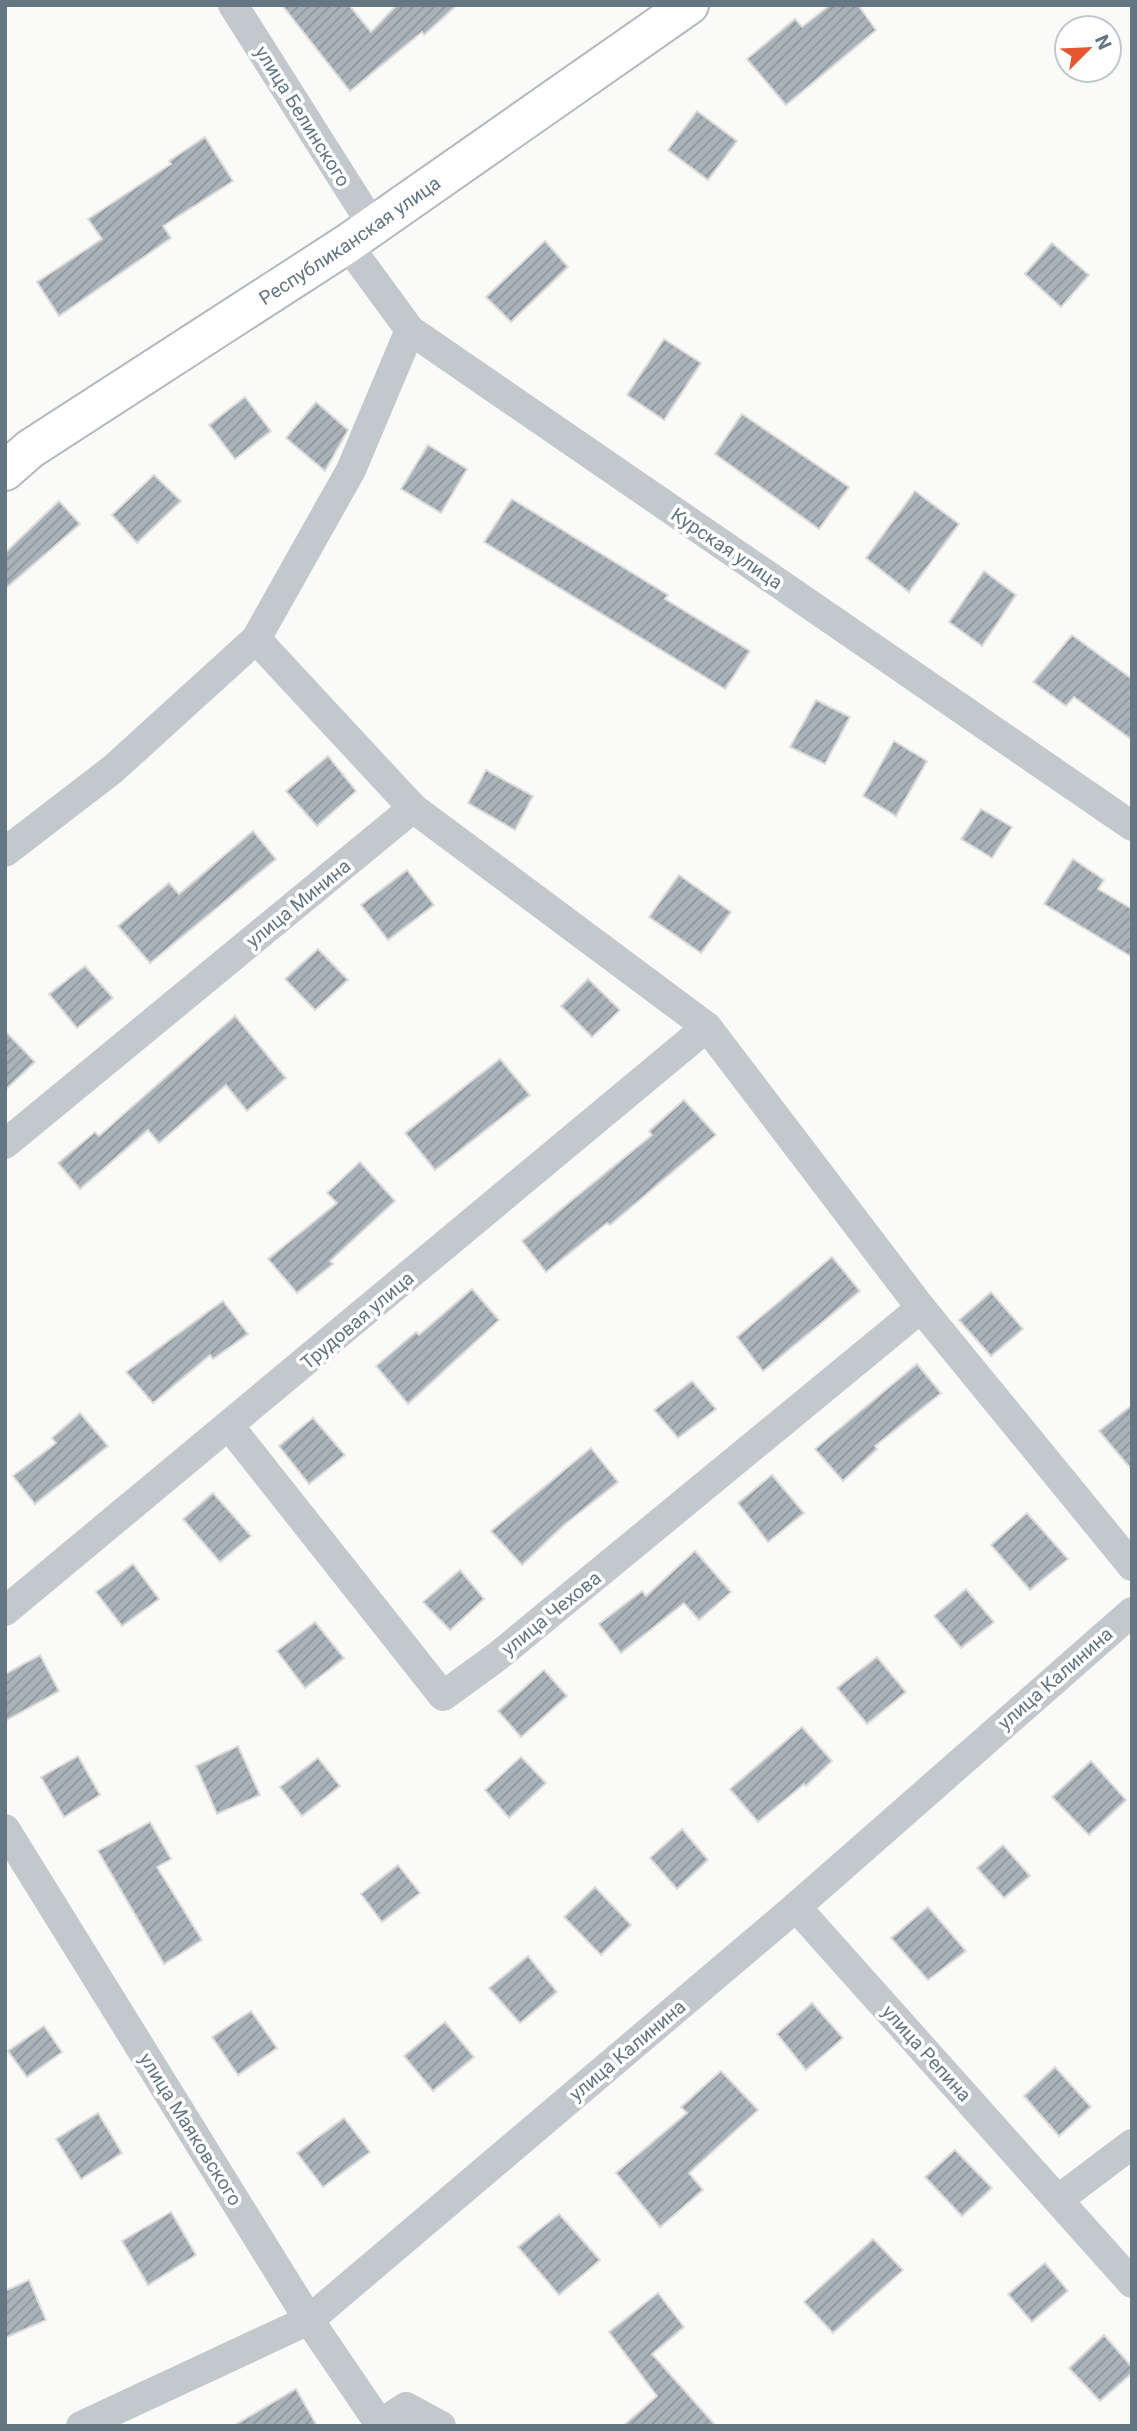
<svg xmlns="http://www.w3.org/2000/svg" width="1137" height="2431" viewBox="0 0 1137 2431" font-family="Roboto,sans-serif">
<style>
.building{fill:url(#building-hatch);stroke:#dcdcda;stroke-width:2}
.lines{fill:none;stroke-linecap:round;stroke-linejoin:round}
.secondary-casing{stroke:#b3babf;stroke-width:42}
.street{stroke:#c3c8cc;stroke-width:30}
.secondary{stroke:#fff;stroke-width:38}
.labels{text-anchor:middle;stroke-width:7;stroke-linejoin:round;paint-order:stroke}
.street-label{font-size:19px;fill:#657683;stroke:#fff}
</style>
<defs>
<pattern id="building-hatch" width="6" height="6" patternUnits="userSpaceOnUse" patternTransform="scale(1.75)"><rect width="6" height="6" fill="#aab3b9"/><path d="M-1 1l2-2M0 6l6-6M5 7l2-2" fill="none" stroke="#8e969c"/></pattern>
</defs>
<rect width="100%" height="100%" fill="#fafaf8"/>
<g class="building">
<path d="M282,5H349L371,32L397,5H457L424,35L422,32L350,91Z"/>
<path d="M830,5H858L876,30L786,105L747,59L795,19L802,27Z"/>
<path d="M697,111L737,141L708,180L668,150Z"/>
<path d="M205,137L233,181L163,226L171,238L59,316L37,282L102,239L88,219L171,164L169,161Z"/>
<path d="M545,241L568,267L511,322L486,297Z"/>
<path d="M1052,243L1089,275L1061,307L1025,274Z"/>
<path d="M664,339L701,363L664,420L627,395Z"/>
<path d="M245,397L271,431L235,459L209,425Z"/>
<path d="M316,402L348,430L325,471L286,438Z"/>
<path d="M742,414L849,487L819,529L715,454Z"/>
<path d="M428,445L467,469L441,513L401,489Z"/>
<path d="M154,475L181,501L137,543L112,515Z"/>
<path d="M915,491L959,524L909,592L866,558Z"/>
<path d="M512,499L668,595L665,599L750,651L725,689L484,542Z"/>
<path d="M59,501L80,524L5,589V553Z"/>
<path d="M984,571L1016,595L982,646L949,622Z"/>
<path d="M1072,635L1132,679V740L1074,697L1066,706L1033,682Z"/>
<path d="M816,700L850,717L825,764L790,747Z"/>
<path d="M894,741L927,761L896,816L863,796Z"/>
<path d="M328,756L356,791L317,826L286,791Z"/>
<path d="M486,770L533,796L515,830L468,803Z"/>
<path d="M981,809L1012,827L992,858L961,839Z"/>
<path d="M253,831L276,859L150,963L118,926L169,883L179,894Z"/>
<path d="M1073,859L1104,880L1098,889L1132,909V957L1044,904Z"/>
<path d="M407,870L434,905L388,940L361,905Z"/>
<path d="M679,875L731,912L701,953L649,917Z"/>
<path d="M318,949L348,980L315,1010L285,979Z"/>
<path d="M85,966L113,998L77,1028L49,994Z"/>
<path d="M588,979L620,1010L592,1037L561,1006Z"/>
<path d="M235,1016L286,1078L247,1111L226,1085L159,1143L148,1130L80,1189L58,1163L95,1132L99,1136Z"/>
<path d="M5,1031L35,1062L5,1090Z"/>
<path d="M500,1059L530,1095L435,1170L405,1133Z"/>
<path d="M684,1100L716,1135L610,1225L607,1223L546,1272L522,1241L652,1135L649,1131Z"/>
<path d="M360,1162L395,1201L330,1261L333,1264L297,1293L268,1259L337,1203L327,1193Z"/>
<path d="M832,1257L860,1291L763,1371L737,1337Z"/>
<path d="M472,1289L499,1320L408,1404L376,1366L416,1332L419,1335Z"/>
<path d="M991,1292L1023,1329L991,1356L959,1320Z"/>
<path d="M223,1301L248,1334L213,1359L210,1355L153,1403L126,1372Z"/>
<path d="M917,1364L941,1393L875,1446L877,1449L843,1481L815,1449Z"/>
<path d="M692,1381L716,1409L678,1438L654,1410Z"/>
<path d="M1132,1405V1470L1099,1431Z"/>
<path d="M80,1413L108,1446L35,1504L13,1476L56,1443L52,1438Z"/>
<path d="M313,1418L345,1455L309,1484L279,1446Z"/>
<path d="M591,1448L618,1482L565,1524L522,1565L491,1531Z"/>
<path d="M772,1475L804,1513L768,1542L738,1503Z"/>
<path d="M213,1493L251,1536L220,1562L183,1519Z"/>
<path d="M1027,1513L1068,1559L1030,1590L991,1545Z"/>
<path d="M695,1551L731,1592L699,1620L684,1603L621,1653L599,1624L642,1591L646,1596Z"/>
<path d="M133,1564L159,1599L122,1626L96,1592Z"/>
<path d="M460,1570L484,1599L450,1630L423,1602Z"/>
<path d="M966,1589L994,1622L961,1648L934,1616Z"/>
<path d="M315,1622L344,1658L305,1688L277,1651Z"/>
<path d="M40,1655L59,1691L5,1721V1674Z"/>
<path d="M877,1657L906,1692L867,1724L837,1688Z"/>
<path d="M544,1670L567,1696L521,1737L498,1711Z"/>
<path d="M802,1727L832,1761L806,1786L804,1784L758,1822L730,1789Z"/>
<path d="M238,1746L260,1795L217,1814L196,1766Z"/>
<path d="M78,1756L100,1795L64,1817L41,1777Z"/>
<path d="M521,1757L546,1783L509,1818L485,1790Z"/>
<path d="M318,1758L340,1786L302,1816L280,1787Z"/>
<path d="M1091,1761L1126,1800L1089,1835L1052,1797Z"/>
<path d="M150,1822L171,1859L157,1867L202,1940L164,1964L98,1851Z"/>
<path d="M682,1829L708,1860L677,1889L650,1858Z"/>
<path d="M1003,1845L1030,1876L1004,1898L977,1868Z"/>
<path d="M398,1865L420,1893L382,1922L361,1894Z"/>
<path d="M595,1887L631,1925L601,1955L564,1917Z"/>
<path d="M928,1907L966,1951L928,1980L891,1938Z"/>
<path d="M528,1956L557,1992L520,2023L489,1988Z"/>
<path d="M812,2003L843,2038L806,2070L777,2034Z"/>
<path d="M251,2011L277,2048L238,2075L212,2037Z"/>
<path d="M445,2022L474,2057L433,2091L404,2056Z"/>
<path d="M44,2026L62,2052L27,2077L8,2051Z"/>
<path d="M1055,2067L1091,2107L1059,2136L1024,2096Z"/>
<path d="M721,2071L758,2110L689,2173L703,2190L660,2227L616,2173L687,2113L681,2107Z"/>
<path d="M98,2113L122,2153L81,2179L56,2139Z"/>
<path d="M344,2118L370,2152L323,2187L297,2153Z"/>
<path d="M955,2150L992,2188L962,2216L925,2177Z"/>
<path d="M171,2212L196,2255L148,2285L122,2241Z"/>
<path d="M559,2214L600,2260L559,2295L518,2247Z"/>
<path d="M873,2239L903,2270L833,2333L804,2302Z"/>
<path d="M1045,2263L1068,2291L1032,2322L1008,2294Z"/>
<path d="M29,2280L46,2320L5,2338V2291Z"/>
<path d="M658,2293L684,2327L652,2354L716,2426H623L657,2396L609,2332Z"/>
<path d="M1104,2335L1132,2367V2373L1100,2401L1069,2368Z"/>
<path d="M296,2389L317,2426H233Z"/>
</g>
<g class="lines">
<g class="secondary-casing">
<g id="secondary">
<path id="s1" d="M5,471L30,449L347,244L689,5"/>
</g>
</g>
<g class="street">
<path d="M233,5L373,226"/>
<path d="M347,244L410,330L1132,826"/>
<path d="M413,808L707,1027L921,1308L1132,1566"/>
<path d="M5,852L113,769L256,639L351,470L410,330"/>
<path d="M5,1144L413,808L256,639"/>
<path d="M230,1427L443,1696L498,1656L921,1308"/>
<path d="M5,1611L707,1027"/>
<path d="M5,1829L309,2320L381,2426"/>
<path d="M796,1907L1132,2283"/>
<path d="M1059,2199L1132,2144"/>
<path d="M380,2424L406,2407L441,2426"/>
<path d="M81,2426L309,2320L796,1907L1132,1612"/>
</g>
<use href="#secondary" class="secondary"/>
</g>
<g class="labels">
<g class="street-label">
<text transform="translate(303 116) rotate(58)" y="7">улица Белинского</text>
<text dy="7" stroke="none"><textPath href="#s1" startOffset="415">Республиканская улица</textPath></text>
<text transform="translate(727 548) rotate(34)" y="7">Курская улица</text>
<text transform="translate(298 903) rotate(-39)" y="7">улица Минина</text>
<text transform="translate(357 1320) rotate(-40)" y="7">Трудовая улица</text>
<text transform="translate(551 1613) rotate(-39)" y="7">улица Чехова</text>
<text transform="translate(1055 1678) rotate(-41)" y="7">улица Калинина</text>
<text transform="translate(627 2050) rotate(-40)" y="7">улица Калинина</text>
<text transform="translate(927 2053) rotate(48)" y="7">улица Репина</text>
<text transform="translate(191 2129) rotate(58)" y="7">улица Маяковского</text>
</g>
</g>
<rect width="1137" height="2431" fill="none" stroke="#657683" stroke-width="14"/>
<g transform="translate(1088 49) rotate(66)"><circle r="33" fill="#ffffff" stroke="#c1c8cd" stroke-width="2"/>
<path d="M0-5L12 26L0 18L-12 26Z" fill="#e4572e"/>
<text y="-10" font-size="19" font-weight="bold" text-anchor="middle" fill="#657683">N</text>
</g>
</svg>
